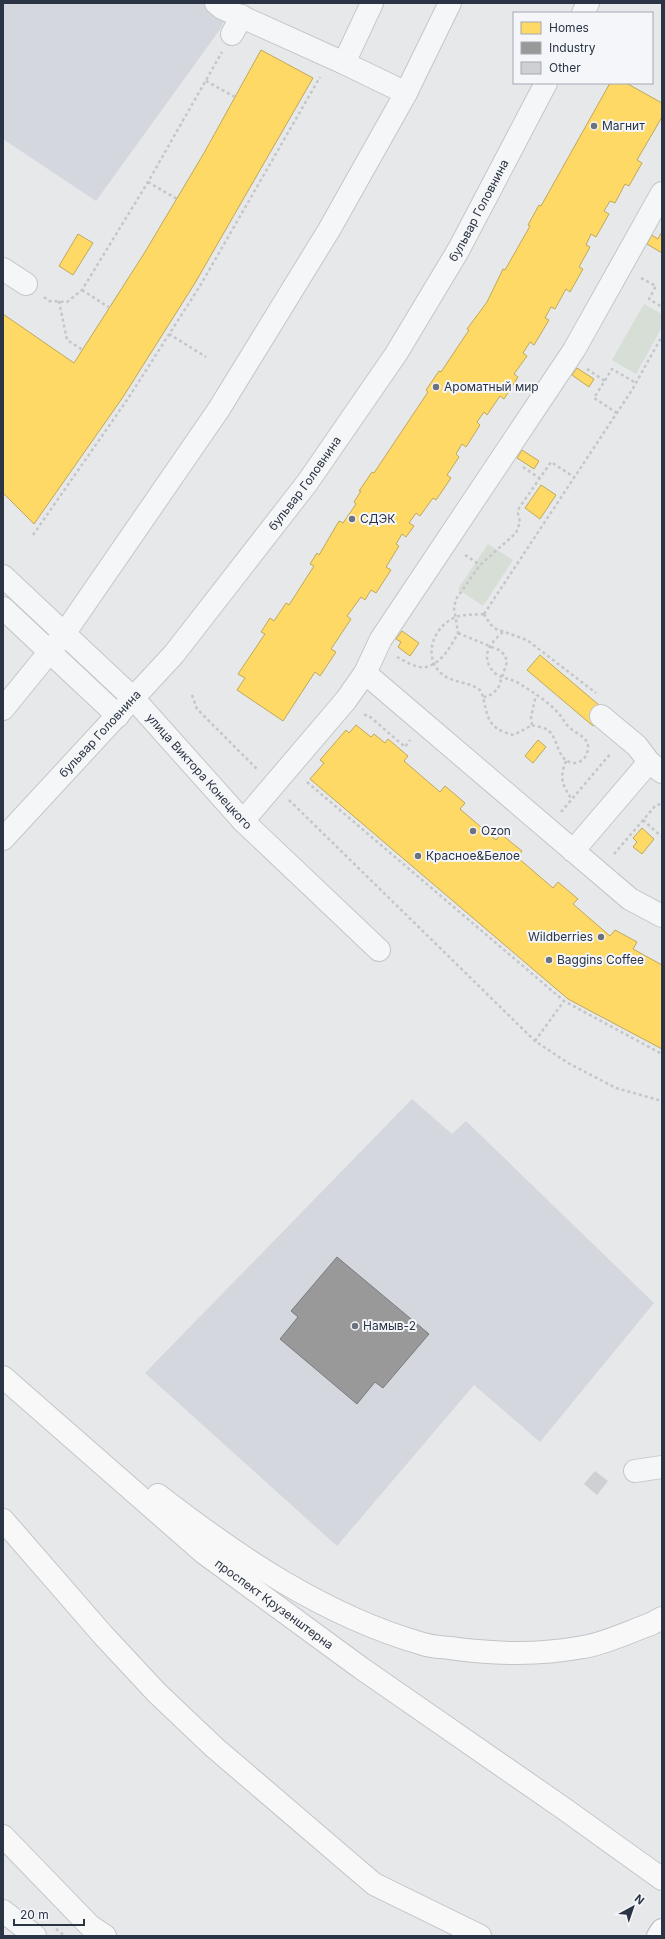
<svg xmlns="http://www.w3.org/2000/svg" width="665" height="1939" viewBox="0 0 665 1939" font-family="Inter,sans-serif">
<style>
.built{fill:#d4d7dd}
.green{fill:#d6ded6}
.homes{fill:#ffd966;stroke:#bfa85c}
.industry{fill:#999;stroke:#787b80}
.building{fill:#ced0d3}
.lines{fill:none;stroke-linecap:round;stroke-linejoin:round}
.minor-casing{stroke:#c4c6c8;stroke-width:24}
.major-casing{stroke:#c2c5c8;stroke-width:24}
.highway-casing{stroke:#b8bbbf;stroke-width:24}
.path{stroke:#c5c6ca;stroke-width:2.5;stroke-dasharray:3 3;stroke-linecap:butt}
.minor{stroke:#f5f6f7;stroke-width:22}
.major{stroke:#f8f8f8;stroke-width:22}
.highway{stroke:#f8f8f8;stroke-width:22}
.poi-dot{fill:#6c737f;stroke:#f4f6f9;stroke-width:1.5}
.labels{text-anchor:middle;stroke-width:4;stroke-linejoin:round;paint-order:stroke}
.poi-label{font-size:12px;fill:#2b3445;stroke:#f4f6f9;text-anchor:start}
.street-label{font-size:12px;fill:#2b3445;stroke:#f4f6f9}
</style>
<rect width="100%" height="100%" fill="#e6e8ea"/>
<g class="built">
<path d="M3,3H232L221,28L96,201L3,139Z"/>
<path d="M412,1099L452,1134L466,1121L654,1303L540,1442L474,1385L337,1546L145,1373Z"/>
</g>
<g class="green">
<path d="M644,304L662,314V327L636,374L612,360Z"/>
<path d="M488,544L513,560L483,606L458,589Z"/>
</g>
<g class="homes">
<path d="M261,50L313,78L195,283L123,397L34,524L3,493V314L74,363L145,252L204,153Z"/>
<path d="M610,83H626L662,103V117L637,160L642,163L629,186L625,184L615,203L610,201L604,211L609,214L596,237L591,234L586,245L590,247L579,267L583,269L570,292L566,289L555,309L551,307L545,318L549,320L534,345L530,342L523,353L527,356L514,374L518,377L504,399L500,396L487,415L484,412L477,422L480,425L466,447L462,444L456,454L459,457L447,475L451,478L436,500L433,498L420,516L416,513L409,523L414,526L406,537L402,534L396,544L399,546L386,567L391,570L376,593L371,590L365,600L361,597L347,616L351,619L331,649L336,652L320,676L315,672L283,721L237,690L245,678L238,674L265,634L261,632L270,618L274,621L286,603L289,605L314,566L310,564L317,553L319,555L339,521L343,523L356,504L354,502L361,491H359L372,472L374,473L428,392L426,390L439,371L441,372L469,330L467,329L487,302L503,269L505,270L530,226L528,225L539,205L541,206Z"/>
<path d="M661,233L662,234V253L647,244L652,235L658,239Z"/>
<path d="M78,234L93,243L73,275L59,266Z"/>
<path d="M577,368L594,379L589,387L572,375Z"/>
<path d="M522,450L539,461L534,469L517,458Z"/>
<path d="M541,485L556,495L540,519L525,508Z"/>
<path d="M402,631L419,643L410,656L398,647L401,642L396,639Z"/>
<path d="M540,655L606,711L593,726L527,670Z"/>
<path d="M356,725L371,737L374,734L385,743L388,739L408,756L404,761L440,792L445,786L465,803L460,809L496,840L501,834L522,851L517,857L553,888L558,882L578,899L573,904L610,936L615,930L637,942L633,949L662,965V1049L568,999L310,779L324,763L320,760L346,730L349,733Z"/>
<path d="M538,740L546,747L533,763L525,756Z"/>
<path d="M642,828L654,839L642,854L633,847L637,842L633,838Z"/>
</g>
<path class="industry" d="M337,1257L429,1334L383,1388L375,1382L357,1404L280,1339L298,1317L291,1311Z"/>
<path class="building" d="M595,1471L608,1481L597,1495L584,1484Z"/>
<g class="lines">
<g class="minor-casing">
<g id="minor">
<path d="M216,3L222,8L344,63L406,93"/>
<path d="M583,13L588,3"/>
<path d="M232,34L242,16"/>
<path d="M344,63L372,3"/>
<path d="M3,269L26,284"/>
<path id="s1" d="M3,576L134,699L243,821L379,950"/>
<path d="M3,608L118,716"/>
<path d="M365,673L630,899L662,916"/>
<path d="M3,709L64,634L219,409L329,230L406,93L450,3"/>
<path d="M601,716L637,746L649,762L662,772"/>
<path d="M243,821L346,700L365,673L381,639L574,350L662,193"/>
<path id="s2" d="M3,839L174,654L307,483L396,354L459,249L546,83"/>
<path d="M573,851L649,762"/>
<path d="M635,1471L662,1467"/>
<path d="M3,1911L35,1936"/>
</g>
</g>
<g class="major-casing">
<g id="major">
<path id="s3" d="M3,1377L204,1553L361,1668L563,1808L662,1879"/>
<path d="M158,1495C238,1557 325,1616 423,1644C432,1647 441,1647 450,1648C492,1654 541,1655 583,1647C604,1644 631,1631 651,1624L662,1618"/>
<path d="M3,1520L103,1635L157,1693L215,1748L374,1884L480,1936"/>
<path d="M3,1836L90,1926L105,1936"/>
</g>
</g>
<g class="highway-casing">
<path id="highway" d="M658,1936L662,1930"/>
</g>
<g class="path">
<path d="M206,81L235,97"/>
<path d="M148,182L177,199"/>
<path d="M641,278L656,286L649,299L662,307"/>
<path d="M82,290L110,308"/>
<path d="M44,297L49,301L67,302L82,290L148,182L222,52"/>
<path d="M59,301L67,340L83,350"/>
<path d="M169,334L206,357"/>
<path d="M587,369L605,381"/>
<path d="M617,413L594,398L612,369L636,383"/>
<path d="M523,467L539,478"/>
<path d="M33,535L127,400L200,286L320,77"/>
<path d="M465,555L480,565"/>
<path d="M484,614C474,615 465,614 456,617C433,626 422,657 442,674C454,684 470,681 481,691C489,715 484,728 514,735L532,725C537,727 545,727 549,731C559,740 557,762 574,763C580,763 586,758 587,753C592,738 578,735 570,728C565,724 563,718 559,714C549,702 534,693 520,684C510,677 497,680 490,667C481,652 494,640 504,631"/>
<path d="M484,614L632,390L662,336"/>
<path d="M484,614L490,624L496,629L527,640L596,693"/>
<path d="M458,633L499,650L505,655L507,662L498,689L489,696L483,697"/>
<path d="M397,657C405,661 417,669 426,667C442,663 451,646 458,633L454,608L456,599L480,565L516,533L520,522L518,514L519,508L551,462L574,477"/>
<path d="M192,695L197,709L257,769"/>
<path d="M364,715H368L405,747L410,740"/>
<path d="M532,725L531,717L536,695"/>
<path d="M566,761C559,778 562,784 572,800"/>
<path d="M307,782L564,1001L662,1054"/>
<path d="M289,800L535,1041L568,1063L616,1088L662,1101"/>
<path d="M561,812L611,753"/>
<path d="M643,820L662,837"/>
<path d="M614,854L656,805L662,804"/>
<path d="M535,1041L564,1001"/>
<path d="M56,1929L65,1936"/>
</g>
<use href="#minor" class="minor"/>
<use href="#major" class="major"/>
<use href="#highway" class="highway"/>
</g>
<g class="poi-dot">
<circle cx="594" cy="126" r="4"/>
<circle cx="436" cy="387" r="4"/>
<circle cx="352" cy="519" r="4"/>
<circle cx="473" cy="831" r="4"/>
<circle cx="418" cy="856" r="4"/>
<circle cx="601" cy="937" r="4"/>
<circle cx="549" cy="960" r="4"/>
<circle cx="355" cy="1326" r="4"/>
</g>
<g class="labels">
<g class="poi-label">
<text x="602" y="130">Магнит</text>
<text x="444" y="391">Ароматный мир</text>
<text x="360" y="523">СДЭК</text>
<text x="481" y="835">Ozon</text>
<text x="426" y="860">Красное&amp;Белое</text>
<text x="593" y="941" text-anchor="end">Wildberries</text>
<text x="557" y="964">Baggins Coffee</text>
<text x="363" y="1330">Намыв-2</text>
</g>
<g class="street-label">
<text dy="4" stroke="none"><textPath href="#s2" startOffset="791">бульвар Головнина</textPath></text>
<text dy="4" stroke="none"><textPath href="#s2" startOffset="467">бульвар Головнина</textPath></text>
<text dy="4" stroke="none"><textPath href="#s2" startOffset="143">бульвар Головнина</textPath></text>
<text dy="4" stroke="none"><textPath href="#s1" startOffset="277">улица Виктора Конецкого</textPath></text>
<text dy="4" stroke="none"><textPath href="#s3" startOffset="354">проспект Крузенштерна</textPath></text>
</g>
</g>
<rect width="665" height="1939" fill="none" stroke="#2b3445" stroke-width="8"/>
<rect x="513" y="12" width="140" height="72" fill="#f4f6f9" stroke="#a4a8b1"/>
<rect x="521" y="22" width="20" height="12" fill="#ffd966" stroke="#a4a8b1"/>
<text x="549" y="32" font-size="12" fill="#2b3445">Homes</text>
<rect x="521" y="42" width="20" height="12" fill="#999999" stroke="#a4a8b1"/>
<text x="549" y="52" font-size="12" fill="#2b3445">Industry</text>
<rect x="521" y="62" width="20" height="12" fill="#ced0d3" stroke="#a4a8b1"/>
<text x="549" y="72" font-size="12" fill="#2b3445">Other</text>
<g transform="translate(633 1907) rotate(40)" stroke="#f4f6f9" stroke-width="3" paint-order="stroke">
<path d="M0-3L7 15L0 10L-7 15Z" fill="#2b3445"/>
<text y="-6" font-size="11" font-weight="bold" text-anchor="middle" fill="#2b3445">N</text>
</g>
<path d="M14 1919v6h70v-6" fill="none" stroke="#2b3445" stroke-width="2"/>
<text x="20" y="1919" font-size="12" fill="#2b3445" stroke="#f4f6f9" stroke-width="3" paint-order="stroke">20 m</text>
</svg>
